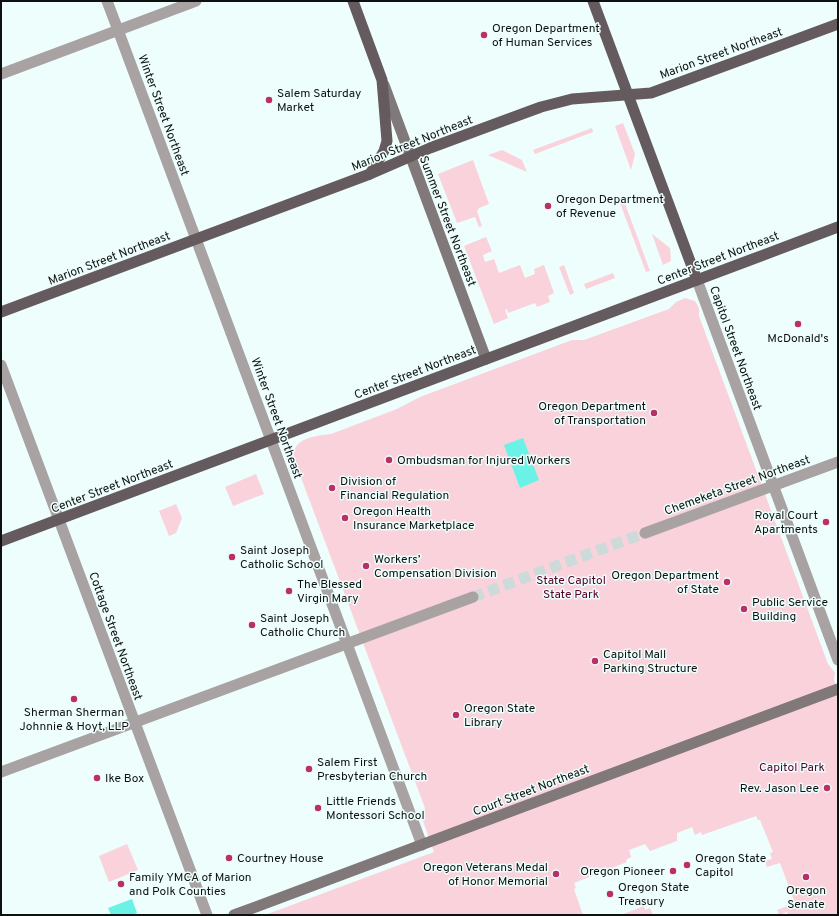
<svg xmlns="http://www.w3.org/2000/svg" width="839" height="916" viewBox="0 0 839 916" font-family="Overpass,sans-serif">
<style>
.green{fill:#f9d2db}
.water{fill:#6bf2e7}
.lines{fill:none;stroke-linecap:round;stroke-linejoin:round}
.tertiary-tunnel{stroke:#ccdbd9;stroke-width:11;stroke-dasharray:11 5.5;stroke-linecap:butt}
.minor{stroke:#a8a2a3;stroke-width:11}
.tertiary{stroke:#a8a2a3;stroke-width:11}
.secondary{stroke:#81787a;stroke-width:11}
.primary{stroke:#655a5d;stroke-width:11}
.poi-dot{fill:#bb2f66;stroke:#eefefc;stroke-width:1.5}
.labels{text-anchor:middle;stroke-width:3;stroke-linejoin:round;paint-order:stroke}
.poi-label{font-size:12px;fill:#0d1211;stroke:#eefefc;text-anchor:start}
.street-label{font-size:12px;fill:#0d1211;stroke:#eefefc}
.park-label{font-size:12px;fill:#570028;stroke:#eefefc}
</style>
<rect width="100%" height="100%" fill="#eefefc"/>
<g class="green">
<path d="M623,123L635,154L631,170L615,126Z"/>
<path d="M592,128L593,132L535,154L533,150Z"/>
<path d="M502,150L522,160L527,172L488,155Z"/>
<path d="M473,160L489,204L479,208L477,211L482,226L479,227L475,217L457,223L438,174Z"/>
<path d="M624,201L650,271L646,272L620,203Z"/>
<path d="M652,234L670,248L671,261L663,265Z"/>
<path d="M486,237L492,251L483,255L485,262L494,259L499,273L520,265L525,278L535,274L534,269L544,265L554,293L548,296L550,302L537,307L535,303L508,313L507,309L505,310L508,318L494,324L464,246Z"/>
<path d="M564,265L574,293L570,295L559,267Z"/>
<path d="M613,273L615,278L586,289L584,284Z"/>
<path d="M685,298L695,301L699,308V316L828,664L835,673L834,680L838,691V915H788L787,912L779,915L777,910L795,903L780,863L767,867L765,861L772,859L770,853L773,852L760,820H758L756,816L702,835L701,832L695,835L692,827L677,833V841L650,851L645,844L629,850L631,857L626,860L627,862L574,883L576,888L574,889L583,915H265L434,852L423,821L422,816L425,808L294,459C291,437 317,436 331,434L397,409L420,397L572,340H584L669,309L676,302Z"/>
<path d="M256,474L264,494L233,506L225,487Z"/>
<path d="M176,504L182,518L176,533L169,536L159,511Z"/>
<path d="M127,844L138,870L109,882L99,856Z"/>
<path d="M644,906L645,910L650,908L653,915H657H621Z"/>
</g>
<g class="water">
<path d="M523,438L539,480L520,488L504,445Z"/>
<path d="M132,899L137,913L132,915H111L108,908Z"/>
</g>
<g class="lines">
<path class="tertiary-tunnel" d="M473,597L645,533"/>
<path class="minor" d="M107,1L118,30"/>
<g class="tertiary">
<path d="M118,30L422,845"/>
<path d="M1,74L196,1"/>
<path d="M697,280L838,660"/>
<path d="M1,365L207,915"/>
<path d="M645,533L838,462"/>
<path d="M1,772L473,597"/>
</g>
<g class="secondary">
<path d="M384,85L486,359"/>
<path d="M234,915L838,689"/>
</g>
<g class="primary">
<path d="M353,1L382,80L387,141L384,151L370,174"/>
<path d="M593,1L697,280"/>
<path d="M1,312L370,174L430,148L541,107L572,99L651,93L838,24"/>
<path d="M1,541L838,227"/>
</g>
</g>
<g class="poi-dot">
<circle cx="484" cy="35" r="4"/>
<circle cx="269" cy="100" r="4"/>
<circle cx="548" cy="206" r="4"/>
<circle cx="798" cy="324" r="4"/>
<circle cx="654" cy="413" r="4"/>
<circle cx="389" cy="460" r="4"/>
<circle cx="332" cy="488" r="4"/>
<circle cx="345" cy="518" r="4"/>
<circle cx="826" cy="522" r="4"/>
<circle cx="232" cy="557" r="4"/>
<circle cx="366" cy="566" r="4"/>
<circle cx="727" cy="582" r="4"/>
<circle cx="289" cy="591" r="4"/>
<circle cx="744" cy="609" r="4"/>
<circle cx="252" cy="625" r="4"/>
<circle cx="595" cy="661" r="4"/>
<circle cx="74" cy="699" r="4"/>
<circle cx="456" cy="715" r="4"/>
<circle cx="309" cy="769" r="4"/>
<circle cx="97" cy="778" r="4"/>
<circle cx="827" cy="788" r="4"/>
<circle cx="318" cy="808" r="4"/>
<circle cx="229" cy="858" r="4"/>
<circle cx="687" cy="865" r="4"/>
<circle cx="673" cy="871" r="4"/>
<circle cx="556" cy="874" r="4"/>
<circle cx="806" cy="877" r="4"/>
<circle cx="121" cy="884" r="4"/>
<circle cx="610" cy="894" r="4"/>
</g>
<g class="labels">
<g class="poi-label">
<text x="492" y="32">Oregon Department<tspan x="492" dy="14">of Human Services</tspan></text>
<text x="277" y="97">Salem Saturday<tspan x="277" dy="14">Market</tspan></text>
<text x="556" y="203">Oregon Department<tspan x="556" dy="14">of Revenue</tspan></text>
<text x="798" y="342" text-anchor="middle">McDonald's</text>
<text x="646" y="410" text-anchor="end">Oregon Department<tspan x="646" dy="14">of Transportation</tspan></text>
<text x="397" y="464">Ombudsman for Injured Workers</text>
<text x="340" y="485">Division of<tspan x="340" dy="14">Financial Regulation</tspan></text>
<text x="353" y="515">Oregon Health<tspan x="353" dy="14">Insurance Marketplace</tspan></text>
<text x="818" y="519" text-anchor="end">Royal Court<tspan x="818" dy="14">Apartments</tspan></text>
<text x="240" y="554">Saint Joseph<tspan x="240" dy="14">Catholic School</tspan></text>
<text x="374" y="563">Workers’<tspan x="374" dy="14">Compensation Division</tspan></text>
<text x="719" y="579" text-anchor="end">Oregon Department<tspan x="719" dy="14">of State</tspan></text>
<text x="297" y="588">The Blessed<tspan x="297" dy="14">Virgin Mary</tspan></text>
<text x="752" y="606">Public Service<tspan x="752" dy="14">Building</tspan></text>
<text x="260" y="622">Saint Joseph<tspan x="260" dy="14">Catholic Church</tspan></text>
<text x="603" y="658">Capitol Mall<tspan x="603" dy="14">Parking Structure</tspan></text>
<text x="464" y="712">Oregon State<tspan x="464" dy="14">Library</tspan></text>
<text x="74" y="716" text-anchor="middle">Sherman Sherman<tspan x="74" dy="14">Johnnie &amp; Hoyt, LLP</tspan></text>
<text x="317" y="766">Salem First<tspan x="317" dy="14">Presbyterian Church</tspan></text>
<text x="105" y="782">Ike Box</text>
<text x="819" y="792" text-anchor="end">Rev. Jason Lee</text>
<text x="326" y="805">Little Friends<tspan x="326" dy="14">Montessori School</tspan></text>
<text x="237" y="862">Courtney House</text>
<text x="695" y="862">Oregon State<tspan x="695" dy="14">Capitol</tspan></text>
<text x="548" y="871" text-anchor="end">Oregon Veterans Medal<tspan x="548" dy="14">of Honor Memorial</tspan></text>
<text x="665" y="875" text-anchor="end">Oregon Pioneer</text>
<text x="129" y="881">Family YMCA of Marion<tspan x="129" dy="14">and Polk Counties</tspan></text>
<text x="618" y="891">Oregon State<tspan x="618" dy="14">Treasury</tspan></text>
<text x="806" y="894" text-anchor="middle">Oregon<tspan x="806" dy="14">Senate</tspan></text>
</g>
<g class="street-label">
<text transform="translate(721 53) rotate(-20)" y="4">Marion Street Northeast</text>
<text transform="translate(164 115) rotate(70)" y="4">Winter Street Northeast</text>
<text transform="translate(412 143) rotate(-22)" y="4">Marion Street Northeast</text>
<text transform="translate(448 221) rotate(69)" y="4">Summer Street Northeast</text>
<text transform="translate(109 258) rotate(-21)" y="4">Marion Street Northeast</text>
<text transform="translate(718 258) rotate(-21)" y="4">Center Street Northeast</text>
<text transform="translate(736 348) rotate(70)" y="4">Capitol Street Northeast</text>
<text transform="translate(415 372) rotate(-21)" y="4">Center Street Northeast</text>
<text transform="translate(277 418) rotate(70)" y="4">Winter Street Northeast</text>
<text transform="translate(737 485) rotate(-20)" y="4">Chemeketa Street Northeast</text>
<text transform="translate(112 486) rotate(-21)" y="4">Center Street Northeast</text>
<text transform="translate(116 636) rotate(70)" y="4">Cottage Street Northeast</text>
<text transform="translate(531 790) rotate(-21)" y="4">Court Street Northeast</text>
</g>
<g class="park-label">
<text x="571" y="584">State Capitol<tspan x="571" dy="14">State Park</tspan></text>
<text x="792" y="771">Capitol Park</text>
</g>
</g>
<rect width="839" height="916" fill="none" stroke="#0d1211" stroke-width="4"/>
</svg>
